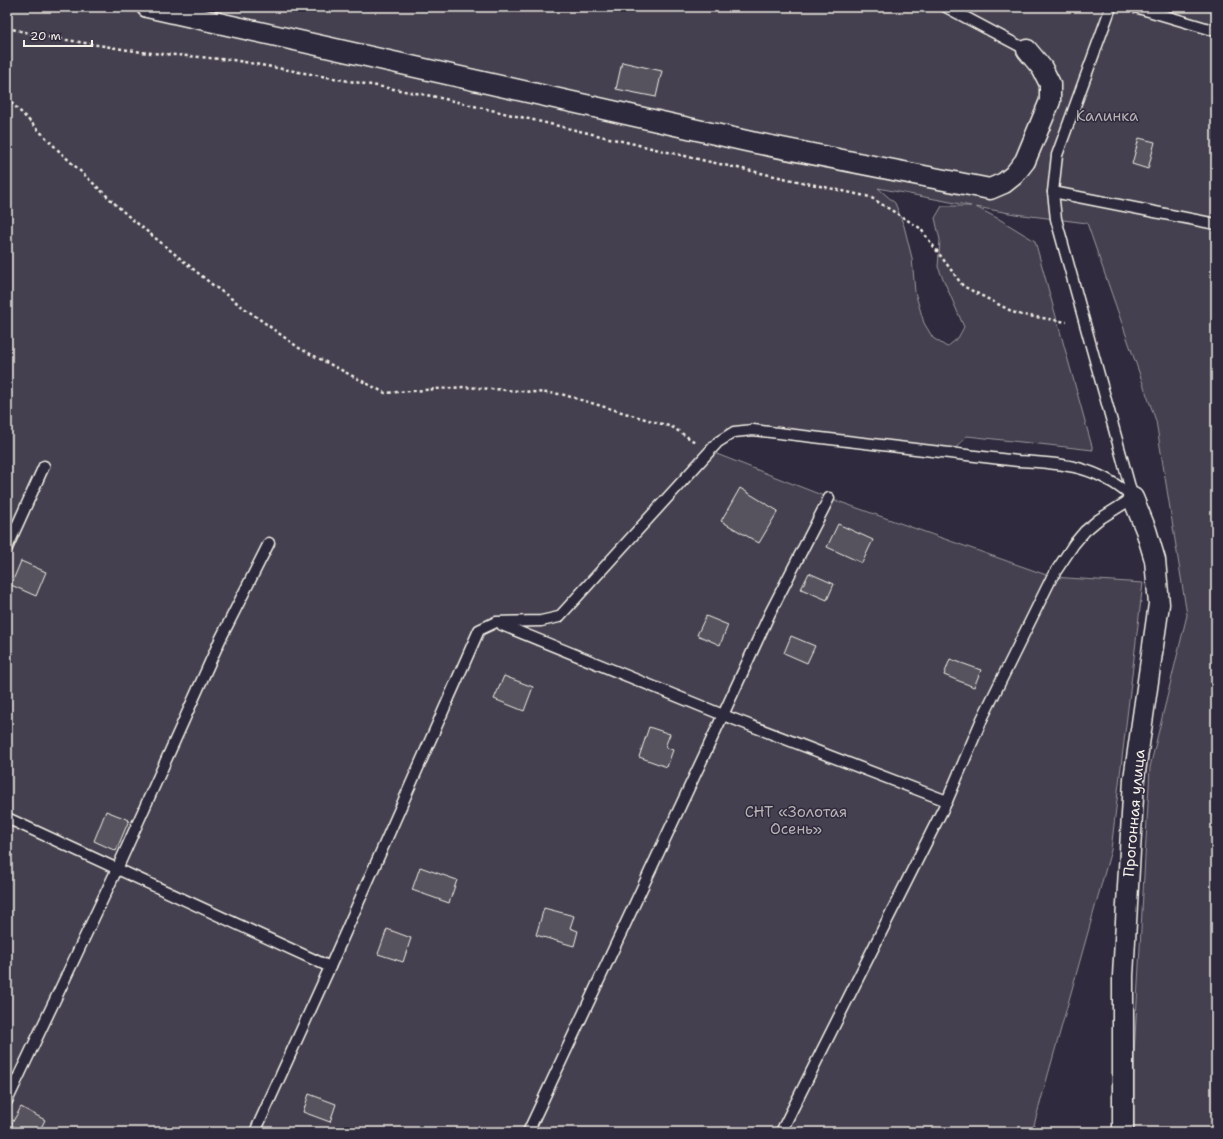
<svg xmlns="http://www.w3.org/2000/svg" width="1223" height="1139" viewBox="0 0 1223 1139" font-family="'Shantell Sans',sans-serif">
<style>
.green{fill:#454050;stroke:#9c989c;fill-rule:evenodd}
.building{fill:#56525f;stroke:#f4f1e8}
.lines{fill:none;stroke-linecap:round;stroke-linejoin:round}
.service-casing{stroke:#f4f1e8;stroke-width:13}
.minor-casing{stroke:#f4f1e8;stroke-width:23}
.path{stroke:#f4f1e8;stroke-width:2.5;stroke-dasharray:3 3;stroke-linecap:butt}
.service{stroke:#2f2a3d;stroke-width:10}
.minor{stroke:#2f2a3d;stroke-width:20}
.labels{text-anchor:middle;stroke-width:3;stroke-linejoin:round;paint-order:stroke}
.park-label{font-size:15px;fill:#b7b3b3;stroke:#2f2a3d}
.street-label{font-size:15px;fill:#f4f1e8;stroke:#2f2a3d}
</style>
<rect width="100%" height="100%" fill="#2f2a3d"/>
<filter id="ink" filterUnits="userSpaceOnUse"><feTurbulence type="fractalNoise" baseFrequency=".025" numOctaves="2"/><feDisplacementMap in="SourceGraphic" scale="8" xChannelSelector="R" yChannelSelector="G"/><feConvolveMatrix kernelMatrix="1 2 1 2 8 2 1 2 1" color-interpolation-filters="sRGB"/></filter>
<g filter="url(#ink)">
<path class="green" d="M7,7H1216V1132H1134V1055L1150,767L1187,615L1156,421L1087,223L1015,214L976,207L999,219L1035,241L1093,450L967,436L951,453L734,432L709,451L829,498L1052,577L1143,583L1111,850L1032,1132H7ZM878,188L971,206H942L935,218L940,240L938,267L964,327L958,338L947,347L933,338L924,323L915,292L912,258L904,226L895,203Z"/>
<g class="building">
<path d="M622,62L662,71L656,97L616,89Z"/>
<path d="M1139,138L1155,142L1148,169L1132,164Z"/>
<path d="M740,488L778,511L759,543L721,521Z"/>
<path d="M838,524L873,540L862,563L827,547Z"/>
<path d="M21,561L46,572L36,596L11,585Z"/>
<path d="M809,573L834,584L827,600L801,589Z"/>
<path d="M706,616L728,625L720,645L697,635Z"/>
<path d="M791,636L815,646L807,663L784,653Z"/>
<path d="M950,659L981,670L974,687L944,675Z"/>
<path d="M504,676L533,687L524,711L494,699Z"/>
<path d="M649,727L670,734L665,747L673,750L667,767L639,757Z"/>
<path d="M106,811L129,820L116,851L94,841Z"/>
<path d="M420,867L457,880L449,903L412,890Z"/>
<path d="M544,908L574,916L570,928L578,931L574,946L536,935Z"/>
<path d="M387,929L411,938L403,962L378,954Z"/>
<path d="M309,1094L336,1104L330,1122L303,1112Z"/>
<path d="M21,1107L45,1120L39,1132H24L11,1125Z"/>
</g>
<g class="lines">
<g class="service-casing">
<g id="service">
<path d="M946,7L1027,50"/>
<path d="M1111,7L1057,155L1053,192L1056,219L1133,498"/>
<path d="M1135,7L1216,31"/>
<path d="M1053,192L1216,224"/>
<path d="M7,548L44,466"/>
<path d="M502,625L723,715L947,801"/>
<path d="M7,818L330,967"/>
<path d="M7,1101L117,869L220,640L269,543"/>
<path d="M255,1132L330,967L479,630L496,622L541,621L559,617L718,442L734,432L753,430L1018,461C1063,463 1098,466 1133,498"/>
<path d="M528,1132L723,715L770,613L829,498"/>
<path d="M781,1132L947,801L982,719L1052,577L1074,544L1085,531L1098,520L1133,498"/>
</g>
</g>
<g class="minor-casing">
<g id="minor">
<path d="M147,7L751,142L990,189L1004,183L1014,175L1025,161L1050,101V84L1042,68L1027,50"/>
<path d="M1123,1132V976L1134,779L1159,604L1155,560L1146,530L1133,498"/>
</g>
</g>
<g class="path">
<path d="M7,28L48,37L141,52L233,60L432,96L706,161L870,197L920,228L963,286L1017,314L1067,322"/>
<path d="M7,98L60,152L127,215L214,286L299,348L385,393L464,387L561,394L672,427L695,442"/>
</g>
<use href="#service" class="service"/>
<use href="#minor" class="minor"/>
</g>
</g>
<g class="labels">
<g class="park-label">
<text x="1107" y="121">Калинка</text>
<text x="796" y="817">СНТ «Золотая<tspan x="796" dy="17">Осень»</tspan></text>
</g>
<g class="street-label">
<text transform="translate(1134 813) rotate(-85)" y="5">Прогонная улица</text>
</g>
</g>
<rect width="1223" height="1139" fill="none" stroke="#2f2a3d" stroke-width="24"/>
<rect x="12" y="12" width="1199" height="1115" fill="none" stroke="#f4f1e8" stroke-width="1.5" filter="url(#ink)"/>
<path d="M24 40v6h68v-6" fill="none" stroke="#f4f1e8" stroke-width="2"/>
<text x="30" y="40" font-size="12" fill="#f4f1e8" stroke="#2f2a3d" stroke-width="3" paint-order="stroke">20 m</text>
</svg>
